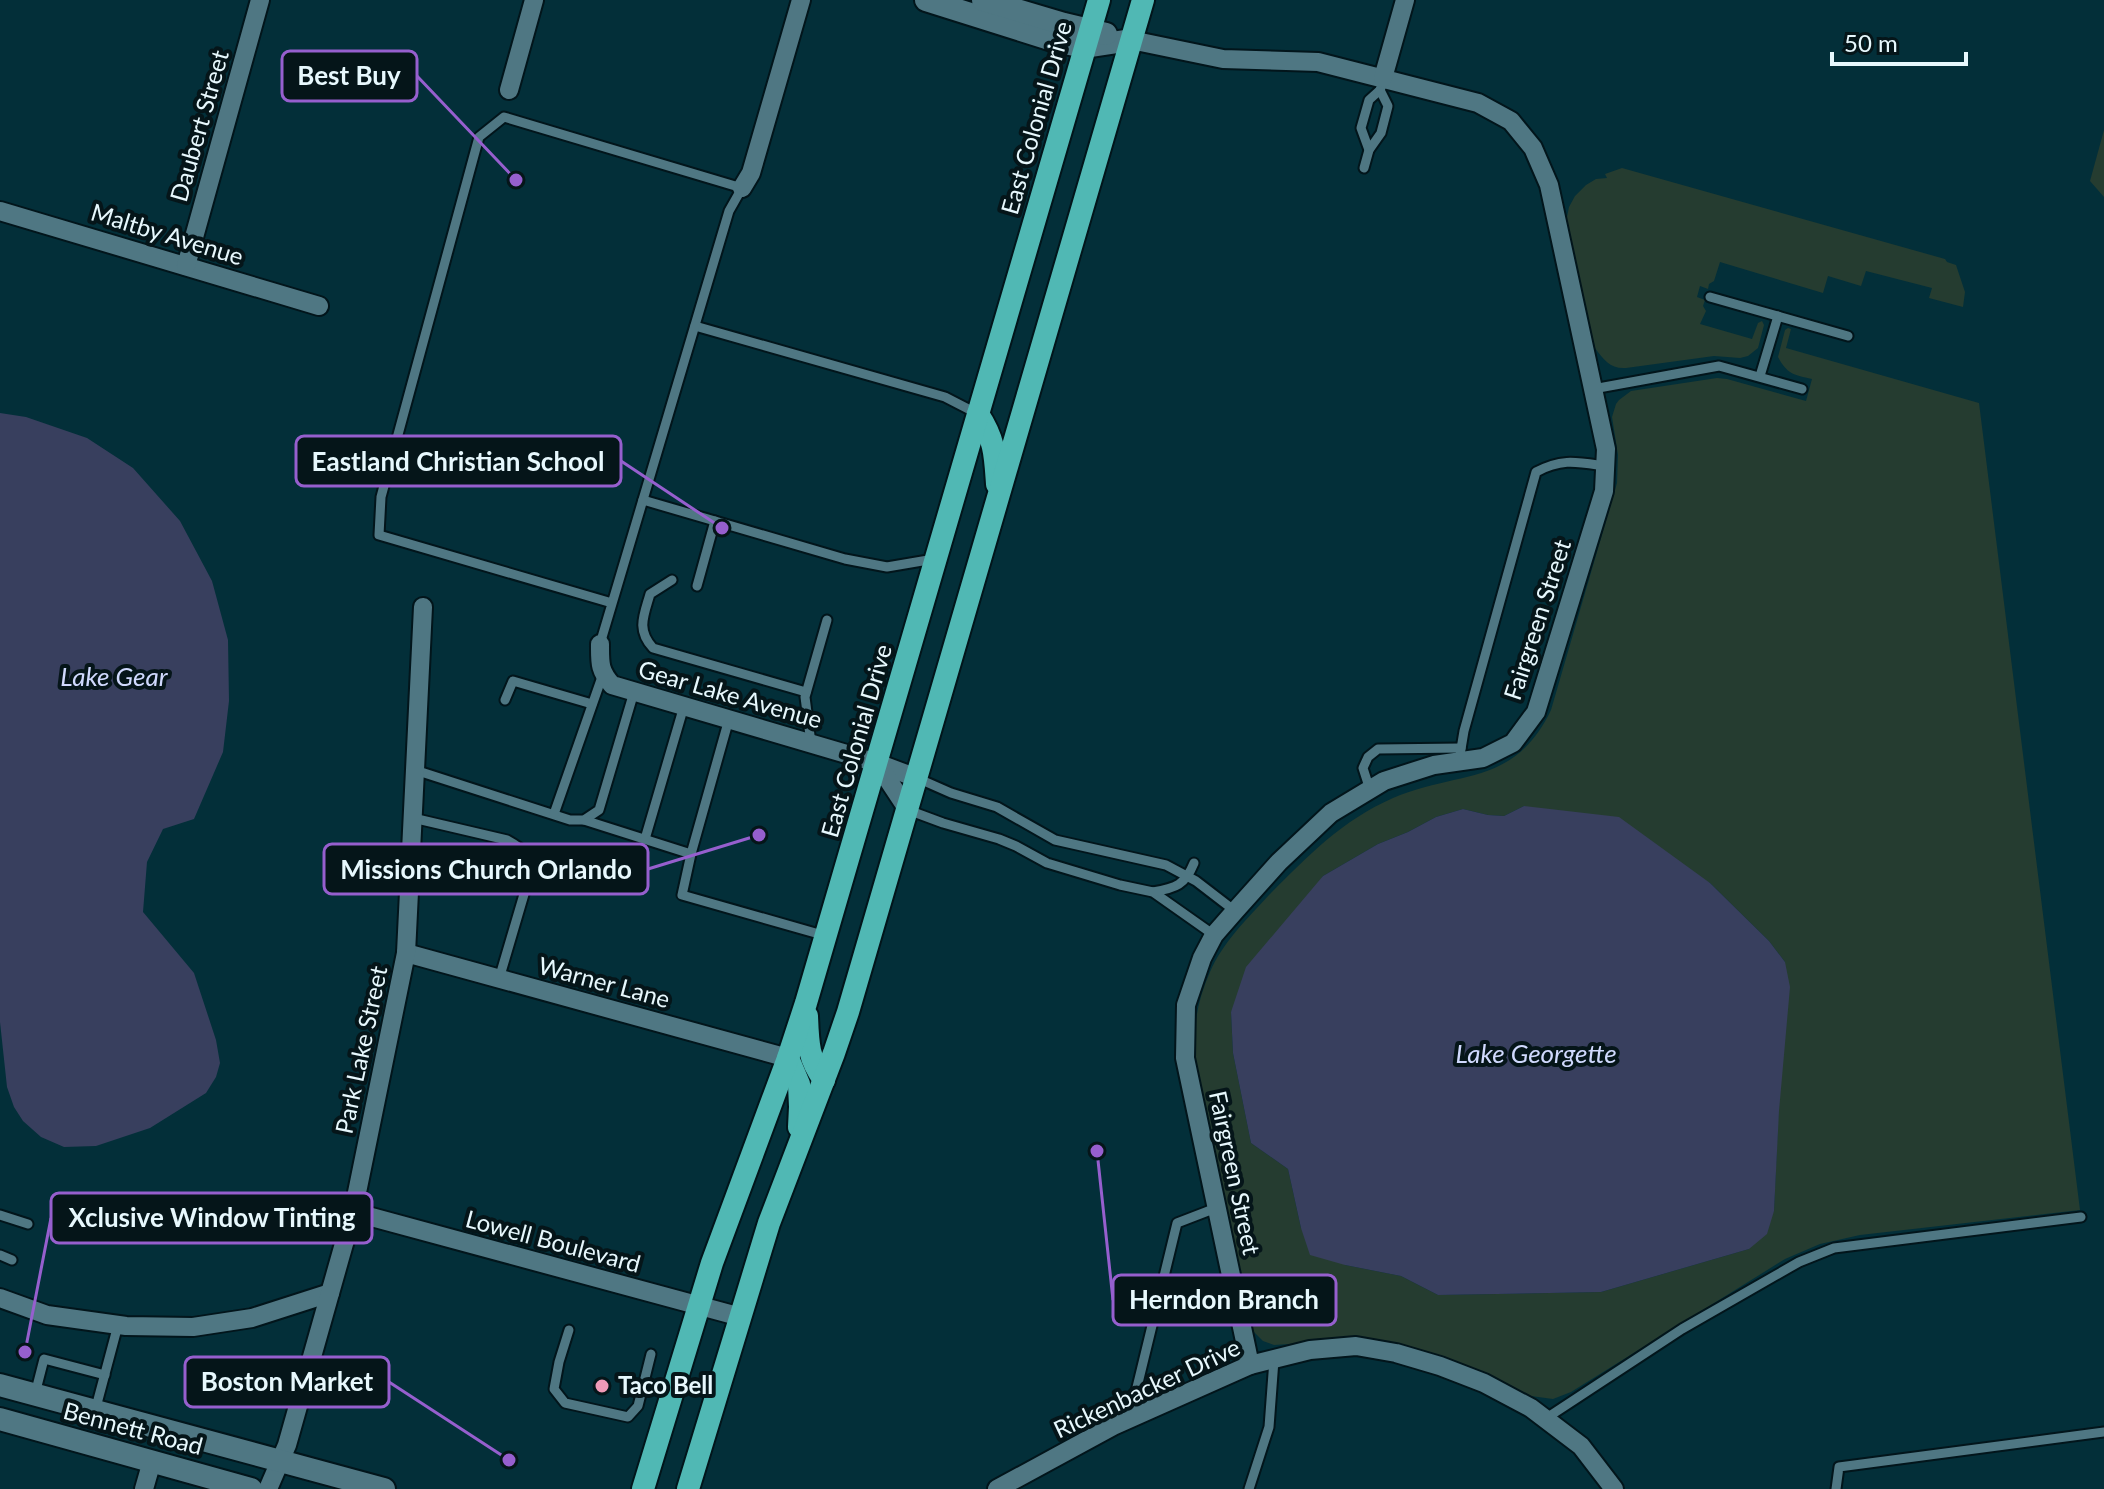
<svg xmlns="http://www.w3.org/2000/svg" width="2104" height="1489" viewBox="0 0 2104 1489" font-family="Lato,sans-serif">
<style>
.green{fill:#253c30;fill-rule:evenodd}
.water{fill:#383f5e}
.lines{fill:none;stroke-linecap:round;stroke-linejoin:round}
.service-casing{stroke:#02151b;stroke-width:13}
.minor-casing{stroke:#02151b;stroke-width:22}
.tertiary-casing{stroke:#02151b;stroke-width:26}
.trunk-casing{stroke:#02151b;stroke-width:26}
.service{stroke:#4f7783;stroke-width:9}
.minor{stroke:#4f7783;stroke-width:18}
.tertiary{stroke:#4f7783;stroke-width:22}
.trunk{stroke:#50b8b4;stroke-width:22}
.poi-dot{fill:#f09ab7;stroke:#051519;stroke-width:3}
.labels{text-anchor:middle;stroke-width:8;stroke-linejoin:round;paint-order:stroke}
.street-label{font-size:24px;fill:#e7f8fd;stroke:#051519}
.poi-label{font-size:24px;font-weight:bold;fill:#e7f8fd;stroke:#051519;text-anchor:start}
.water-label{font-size:26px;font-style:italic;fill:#d0d9fd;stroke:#051519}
.leader{fill:none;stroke:#965fce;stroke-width:3}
.callout-dot{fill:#965fce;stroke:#051519;stroke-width:3}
.callout{fill:#051519;stroke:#965fce;stroke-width:3}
.callout-label{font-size:26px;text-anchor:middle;font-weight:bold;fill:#e7f8fd}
</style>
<rect width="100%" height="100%" fill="#032f39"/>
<g class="green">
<path d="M2104,130V197L2090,181Z"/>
<path d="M1622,168L1945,259L1947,262L1956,265L1965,292L1963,307L1929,298L1932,288L1866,271L1861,286L1828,276L1823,293L1720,262L1714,281L1709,284L1708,289L1700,286L1697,297L1705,300L1703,306L1706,311L1700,324L1752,339L1758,323L1762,321L1764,325L1758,348L1748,356L1740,358L1714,356L1626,368C1610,369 1604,360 1595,348L1566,222L1569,207L1575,196L1586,185L1596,179L1607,178L1605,174Z"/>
<path d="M1788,328L1791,329L1786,348L1979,403L2080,1210L1860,1235L1820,1244L1785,1259L1571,1392L1553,1399L1531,1396L1487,1373L1427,1353L1334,1341L1274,1345L1263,1341L1248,1326L1195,1067C1192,1034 1196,1003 1210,972C1223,942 1247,919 1269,895C1308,856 1341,821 1393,798C1459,770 1514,787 1551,710L1617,483L1618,455L1612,417L1616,404L1619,400L1631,391L1717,378L1727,379L1806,401L1812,379C1794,375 1787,374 1778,357L1785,330ZM1524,806L1710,883L1769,941L1785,962L1774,1211L1749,1249L1601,1292L1438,1295L1401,1276L1345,1265L1301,1228L1288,1169L1251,1143L1233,1053L1231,1012L1323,876L1378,844L1408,832L1436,817L1463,809L1488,815L1504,816Z"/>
</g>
<g class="water">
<path d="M0,413L26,417L87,438L133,468L180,521L212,581L228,640L229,701L223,752L194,819L163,829L147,862L143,912L194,973L216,1040L220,1063L216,1077L206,1093L150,1128L96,1146L64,1147L41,1137L23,1121L14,1107L7,1087L0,1022Z"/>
<path d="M1524,806L1619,817L1710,883L1769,941L1785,962L1790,987L1779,1111L1774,1211L1767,1234L1749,1249L1601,1292L1438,1295L1401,1276L1345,1265L1310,1255L1301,1228L1288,1169L1251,1143L1233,1053L1231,1012L1246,967L1323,876L1378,844L1408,832L1436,817L1463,809L1488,815L1504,816Z"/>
</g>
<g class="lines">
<g class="service-casing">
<g id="service">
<path d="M1369,150L1361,128L1369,100L1380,90L1382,85"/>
<path d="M1364,168L1369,150L1381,133L1388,106L1380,90"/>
<path d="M1710,297L1848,336"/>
<path d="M695,326L945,397L978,414"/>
<path d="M1760,376L1778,316"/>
<path d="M1593,389L1719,366L1802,389"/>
<path d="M643,500L845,559L887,567L934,559"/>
<path d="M672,580L650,594C644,615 636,630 653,648L806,692"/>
<path d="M697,586L715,521"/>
<path d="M600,644L729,211L742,188L504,117L479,137L381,497L379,535L612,603"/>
<path d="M505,700L513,681L592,704"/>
<path d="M811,743L805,697L827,620"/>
<path d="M1459,761L1464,731L1536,472C1562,458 1577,462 1605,466"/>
<path d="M415,770L570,820H584L599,810L634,692"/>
<path d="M917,778L951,793L997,807L1055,840L1166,865L1196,881L1235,911"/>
<path d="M1370,790L1363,768L1368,757L1378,749L1461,748"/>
<path d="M908,810L943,823L999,839L1016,846L1047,863L1120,885L1153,892L1214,935"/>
<path d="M554,814L603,674"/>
<path d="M413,818L507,840C525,850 529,853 530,874L499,979"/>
<path d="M584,820L691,854L729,719"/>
<path d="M645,839L684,706"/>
<path d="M691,854L682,895L826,936"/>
<path d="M1153,892C1176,888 1185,885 1194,863"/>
<path d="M0,1215L28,1224"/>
<path d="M0,1255L12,1260"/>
<path d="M569,1330L559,1362L554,1389L565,1403L628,1417L638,1406L651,1354"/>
<path d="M35,1394L44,1359L105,1375"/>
<path d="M95,1411L118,1325"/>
<path d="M1130,1416L1177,1223L1216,1208"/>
<path d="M1545,1419L1682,1329L1799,1262L1834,1248L2081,1217"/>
<path d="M1249,1489L1269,1427L1274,1360"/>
<path d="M1836,1489L1839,1467L2104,1432"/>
</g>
</g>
<g class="minor-casing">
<g id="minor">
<path d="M1131,40L1223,59L1318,62L1478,103L1511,121L1533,148L1549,185L1606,449L1604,491L1536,712L1513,743L1483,758L1434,765L1384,781L1331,813L1279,862L1235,911L1214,935L1202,958L1186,1005L1185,1058L1250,1365"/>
<path d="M1383,78L1405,0"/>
<path d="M509,90L534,0"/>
<path d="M742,188L751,173L801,0"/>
<path d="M0,211L319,306"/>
<path d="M186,266L260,0"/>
<path d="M600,644C600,663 599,670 612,685L877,763L917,778"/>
<path d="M877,763L908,810"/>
<path d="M406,953L788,1058"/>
<path d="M353,1212L741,1317"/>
<path d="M0,1298L47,1315L126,1326L193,1327L252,1318L330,1293"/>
<path d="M144,1489L152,1461"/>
<path d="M268,1489L287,1445L353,1212L406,953L423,607"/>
<path d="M997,1489L1113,1426L1250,1365L1310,1350L1356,1346L1396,1353L1440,1366L1484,1383L1531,1408L1581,1446L1614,1489"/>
</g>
</g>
<g class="tertiary-casing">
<g id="tertiary">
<path d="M926,0L1059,42L1085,47L1131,40"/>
<path d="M983,0L1064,24L1106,34"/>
<path d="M0,1385L384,1489"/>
<path d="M0,1419L251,1489"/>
</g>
</g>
<g class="trunk-casing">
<g id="trunk">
<path d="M978,414C995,440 995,455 997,484"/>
<path d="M807,1016C808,1043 808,1058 824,1080"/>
<path d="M788,1058L799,1084L800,1107L799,1127"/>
<path d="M643,1489L712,1263L788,1058L806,1003L1099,0"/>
<path d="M688,1489L769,1223L834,1053L848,1012L1143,0"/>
</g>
</g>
<use href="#service" class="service"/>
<use href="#minor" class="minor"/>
<use href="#tertiary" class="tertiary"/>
<use href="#trunk" class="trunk"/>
</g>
<circle class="poi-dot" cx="602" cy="1386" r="8"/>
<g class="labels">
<g class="street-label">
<text transform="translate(1037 118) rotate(-74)" y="8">East Colonial Drive</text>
<text transform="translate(200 126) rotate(-74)" y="8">Daubert Street</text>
<text transform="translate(167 235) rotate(17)" y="8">Maltby Avenue</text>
<text transform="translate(1538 620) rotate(-72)" y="8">Fairgreen Street</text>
<text transform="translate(730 695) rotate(16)" y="8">Gear Lake Avenue</text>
<text transform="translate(857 741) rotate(-74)" y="8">East Colonial Drive</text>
<text transform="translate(604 983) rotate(15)" y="8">Warner Lane</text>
<text transform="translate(362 1050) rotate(-78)" y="8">Park Lake Street</text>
<text transform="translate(1234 1173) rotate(78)" y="8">Fairgreen Street</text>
<text transform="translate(553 1242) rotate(15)" y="8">Lowell Boulevard</text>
<text transform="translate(1147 1389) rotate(-25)" y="8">Rickenbacker Drive</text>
<text transform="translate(133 1429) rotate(15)" y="8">Bennett Road</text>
</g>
<g class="poi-label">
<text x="618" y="1394">Taco Bell</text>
</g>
<g class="water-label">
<text x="114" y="686">Lake Gear</text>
<text x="1536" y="1063">Lake Georgette</text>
</g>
</g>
<path class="leader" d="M516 180L417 76M722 528L621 461M759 835L648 869M25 1352L51 1218M1097 1151L1113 1300M509 1460L389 1382"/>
<g class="callout-dot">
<circle cx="516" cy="180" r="8"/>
<circle cx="722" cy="528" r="8"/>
<circle cx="759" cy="835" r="8"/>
<circle cx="25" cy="1352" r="8"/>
<circle cx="1097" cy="1151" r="8"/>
<circle cx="509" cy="1460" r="8"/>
</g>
<g class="callout">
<rect x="282" y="51" width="135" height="50" rx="8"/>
<rect x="296" y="436" width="325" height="50" rx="8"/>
<rect x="324" y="844" width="324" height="50" rx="8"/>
<rect x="51" y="1193" width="321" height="50" rx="8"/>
<rect x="1113" y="1275" width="223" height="50" rx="8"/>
<rect x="185" y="1357" width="204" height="50" rx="8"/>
</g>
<g class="callout-label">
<text x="349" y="85">Best Buy</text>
<text x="458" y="471">Eastland Christian School</text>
<text x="486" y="879">Missions Church Orlando</text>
<text x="212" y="1227">Xclusive Window Tinting</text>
<text x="1224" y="1309">Herndon Branch</text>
<text x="287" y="1391">Boston Market</text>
</g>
<path d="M1832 52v12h134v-12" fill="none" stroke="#e7f8fd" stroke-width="4"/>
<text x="1844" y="52" font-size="24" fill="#e7f8fd" stroke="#051519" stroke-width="6" paint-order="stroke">50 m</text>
</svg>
